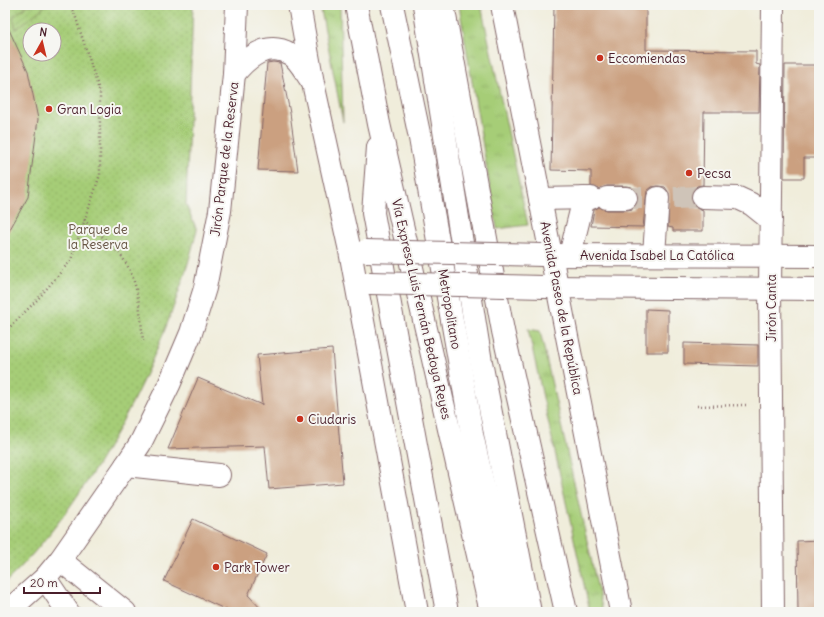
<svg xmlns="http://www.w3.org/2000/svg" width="824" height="617" viewBox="0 0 824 617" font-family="Delius,sans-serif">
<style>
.grass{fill:url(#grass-tufts);stroke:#787651}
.park{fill:url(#park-dots);stroke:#787651;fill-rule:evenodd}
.garden{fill:url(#garden-furrows);stroke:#787651}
.building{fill:#cba080}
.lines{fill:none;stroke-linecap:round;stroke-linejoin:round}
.minor-tunnel{stroke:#cfc4b8;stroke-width:22;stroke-dasharray:22 11;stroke-linecap:butt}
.minor-casing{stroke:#846769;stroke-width:24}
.major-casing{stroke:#846769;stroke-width:24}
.highway-casing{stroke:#846769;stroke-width:24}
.path{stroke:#846769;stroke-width:2.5;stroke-dasharray:1 3;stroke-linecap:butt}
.minor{stroke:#fff;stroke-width:22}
.major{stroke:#fff;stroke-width:22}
.highway{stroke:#fff;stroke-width:22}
.minor-bridge-casing{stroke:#846769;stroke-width:24;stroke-linecap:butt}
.minor-bridge{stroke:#fff;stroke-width:22}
.poi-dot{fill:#c8321e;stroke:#f6f6f2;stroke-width:1.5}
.labels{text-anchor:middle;stroke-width:4;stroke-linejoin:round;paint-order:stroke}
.poi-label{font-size:13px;fill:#4a1f2b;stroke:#f6f6f2;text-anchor:start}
.street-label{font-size:13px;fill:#4a1f2b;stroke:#f6f6f2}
.park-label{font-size:13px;fill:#665342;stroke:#f6f6f2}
</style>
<defs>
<pattern id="grass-tufts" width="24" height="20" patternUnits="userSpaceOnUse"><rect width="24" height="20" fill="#a6cd77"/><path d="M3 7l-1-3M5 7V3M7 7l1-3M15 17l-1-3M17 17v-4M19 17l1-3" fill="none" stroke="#90b067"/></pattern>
<pattern id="park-dots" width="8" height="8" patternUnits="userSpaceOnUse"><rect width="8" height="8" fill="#a6cd77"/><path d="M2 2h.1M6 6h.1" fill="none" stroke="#90b067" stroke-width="1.8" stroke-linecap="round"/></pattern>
<pattern id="garden-furrows" width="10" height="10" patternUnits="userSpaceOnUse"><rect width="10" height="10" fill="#a6cd77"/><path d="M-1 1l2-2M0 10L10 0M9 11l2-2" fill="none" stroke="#90b067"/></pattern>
</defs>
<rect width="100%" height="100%" fill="#f6f6f2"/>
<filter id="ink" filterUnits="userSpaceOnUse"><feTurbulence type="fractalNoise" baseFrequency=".025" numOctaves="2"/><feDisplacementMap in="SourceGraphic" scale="8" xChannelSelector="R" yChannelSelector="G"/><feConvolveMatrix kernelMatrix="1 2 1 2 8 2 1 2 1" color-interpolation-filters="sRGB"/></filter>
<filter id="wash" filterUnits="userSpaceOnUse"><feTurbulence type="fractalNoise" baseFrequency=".012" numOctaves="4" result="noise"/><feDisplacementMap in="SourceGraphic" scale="16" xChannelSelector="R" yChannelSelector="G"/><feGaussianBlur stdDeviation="0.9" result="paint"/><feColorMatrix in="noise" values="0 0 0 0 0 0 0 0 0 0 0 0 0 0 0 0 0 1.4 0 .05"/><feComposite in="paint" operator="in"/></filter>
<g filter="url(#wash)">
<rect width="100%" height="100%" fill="#f0eddb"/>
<g class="grass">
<path d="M320,5H340L343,122Z"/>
<path d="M459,5H481L528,225L497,229Z"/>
<path d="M528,329L540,331L603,612H590Z"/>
</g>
<path class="park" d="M5,5H193L186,205L197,230C192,249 187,269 180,288C146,390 83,508 5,583ZM30,30H54V54H30Z"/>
<path class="garden" d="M28,5H43L44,7L16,29L13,17Z"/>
<g id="blocks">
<g class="building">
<path d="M554,5H646V50L756,51V64L760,65L759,112H704L703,185L697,186L693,190L691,197L692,203L696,207L703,210V231H673V228L668,227L669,193L665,187L658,186L652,187L647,191L643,227L591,226L594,210L599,207L607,210H626L633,209L637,204L638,198L637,191L632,187L626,186H607L599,189L591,186V171L551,170Z"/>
<path d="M5,21L28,71L38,119L28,197L5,238V141L7,130L5,118Z"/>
<path d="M273,62L280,63L290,113L298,171L258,170L267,63Z"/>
<path d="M785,65H819V158H804V178H784Z"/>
<path d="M646,309L668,310V352H646Z"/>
<path d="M684,343L758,345V366L684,364Z"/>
<path d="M332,349L343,483L269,489L265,446L168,449L198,378L262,405L257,355Z"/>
<path d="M193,519L267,554L248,595L264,612H231L164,581Z"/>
<path d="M819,540V612H798L797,541Z"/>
</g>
</g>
</g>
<g filter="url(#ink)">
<use href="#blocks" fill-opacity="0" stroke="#846769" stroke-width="1"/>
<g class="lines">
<g class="minor-tunnel">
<path d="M626,198H642"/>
<path d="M674,198L703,197"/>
</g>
<g class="minor-casing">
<g id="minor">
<path d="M392,5L420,138L472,434L511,612"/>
<path d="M424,5L481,362L530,612"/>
<path d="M703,197L738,198L751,204L771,220"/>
<path d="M607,198H626"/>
<path d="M540,199L591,198"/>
<path d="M654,254L658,198"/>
<path d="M542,255L819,256"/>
<path d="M570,255L584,198"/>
<path d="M544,287L819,289"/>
<path d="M126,465L219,475"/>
<path d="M60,560L125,612"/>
<path d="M45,578L68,612"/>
<path d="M7,612L45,578L60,560L126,465L140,444L169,385L191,333L205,288L220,211L234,74L237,5"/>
<path d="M773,612L770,289L773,5"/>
</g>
</g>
<g class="major-casing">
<g id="major">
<path d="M299,5L313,83L350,251L417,612"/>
<path d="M502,5L621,612"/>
<path d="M234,74C248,57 267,41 290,54C299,59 305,72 311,80"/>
</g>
</g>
<g class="highway-casing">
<g id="highway">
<path d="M356,5L379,124L491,612"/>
<path d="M443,5L503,331L566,612"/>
<path d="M378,147L373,213L447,612"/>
</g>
</g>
<g class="path">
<path d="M84,220C95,231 108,241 118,252C139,276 140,311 143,341"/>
<path d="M5,332L37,300L71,260L100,175V93L75,15L69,5"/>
<path d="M697,406L747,405"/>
</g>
<use href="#minor" class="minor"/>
<use href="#major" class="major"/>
<use href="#highway" class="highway"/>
<g class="minor-bridge-casing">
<g id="minor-bridge">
<path d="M365,251L542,255"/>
<path d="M369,283L544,287"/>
</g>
</g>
<use href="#minor-bridge" class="minor-bridge"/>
</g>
</g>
<g class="poi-dot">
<circle cx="600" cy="58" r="4"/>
<circle cx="49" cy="109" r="4"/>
<circle cx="689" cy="173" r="4"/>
<circle cx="300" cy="419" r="4"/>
<circle cx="216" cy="567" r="4"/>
</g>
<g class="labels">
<g class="poi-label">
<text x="608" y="63">Eccomiendas</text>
<text x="57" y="114">Gran Logia</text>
<text x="697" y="178">Pecsa</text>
<text x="308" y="424">Ciudaris</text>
<text x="224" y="572">Park Tower</text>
</g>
<g class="street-label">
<text transform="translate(224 159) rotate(-83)" y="5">Jirón Parque de la Reserva</text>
<text x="657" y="260">Avenida Isabel La Católica</text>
<text transform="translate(562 308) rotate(79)" y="5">Avenida Paseo de la República</text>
<text transform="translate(771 308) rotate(-90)" y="5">Jirón Canta</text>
<text transform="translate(422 309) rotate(77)" y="5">Vía Expresa Luis Fernán Bedoya Reyes</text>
<text transform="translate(450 309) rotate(80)" y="5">Metropolitano</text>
</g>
<g class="park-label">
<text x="98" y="234">Parque de<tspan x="98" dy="15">la Reserva</tspan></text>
</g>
</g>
<rect width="824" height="617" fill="none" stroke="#f6f6f2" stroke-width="20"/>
<g transform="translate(42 42) rotate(8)"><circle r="19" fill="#f6f6f2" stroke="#b1a0a2"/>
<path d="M0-3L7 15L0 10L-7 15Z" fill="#c8321e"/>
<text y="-6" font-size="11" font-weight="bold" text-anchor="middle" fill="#4a1f2b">N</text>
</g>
<path d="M24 587v6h76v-6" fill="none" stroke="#4a1f2b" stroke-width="2"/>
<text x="30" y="587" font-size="12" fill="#4a1f2b" stroke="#f6f6f2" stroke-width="3" paint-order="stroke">20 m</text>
</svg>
